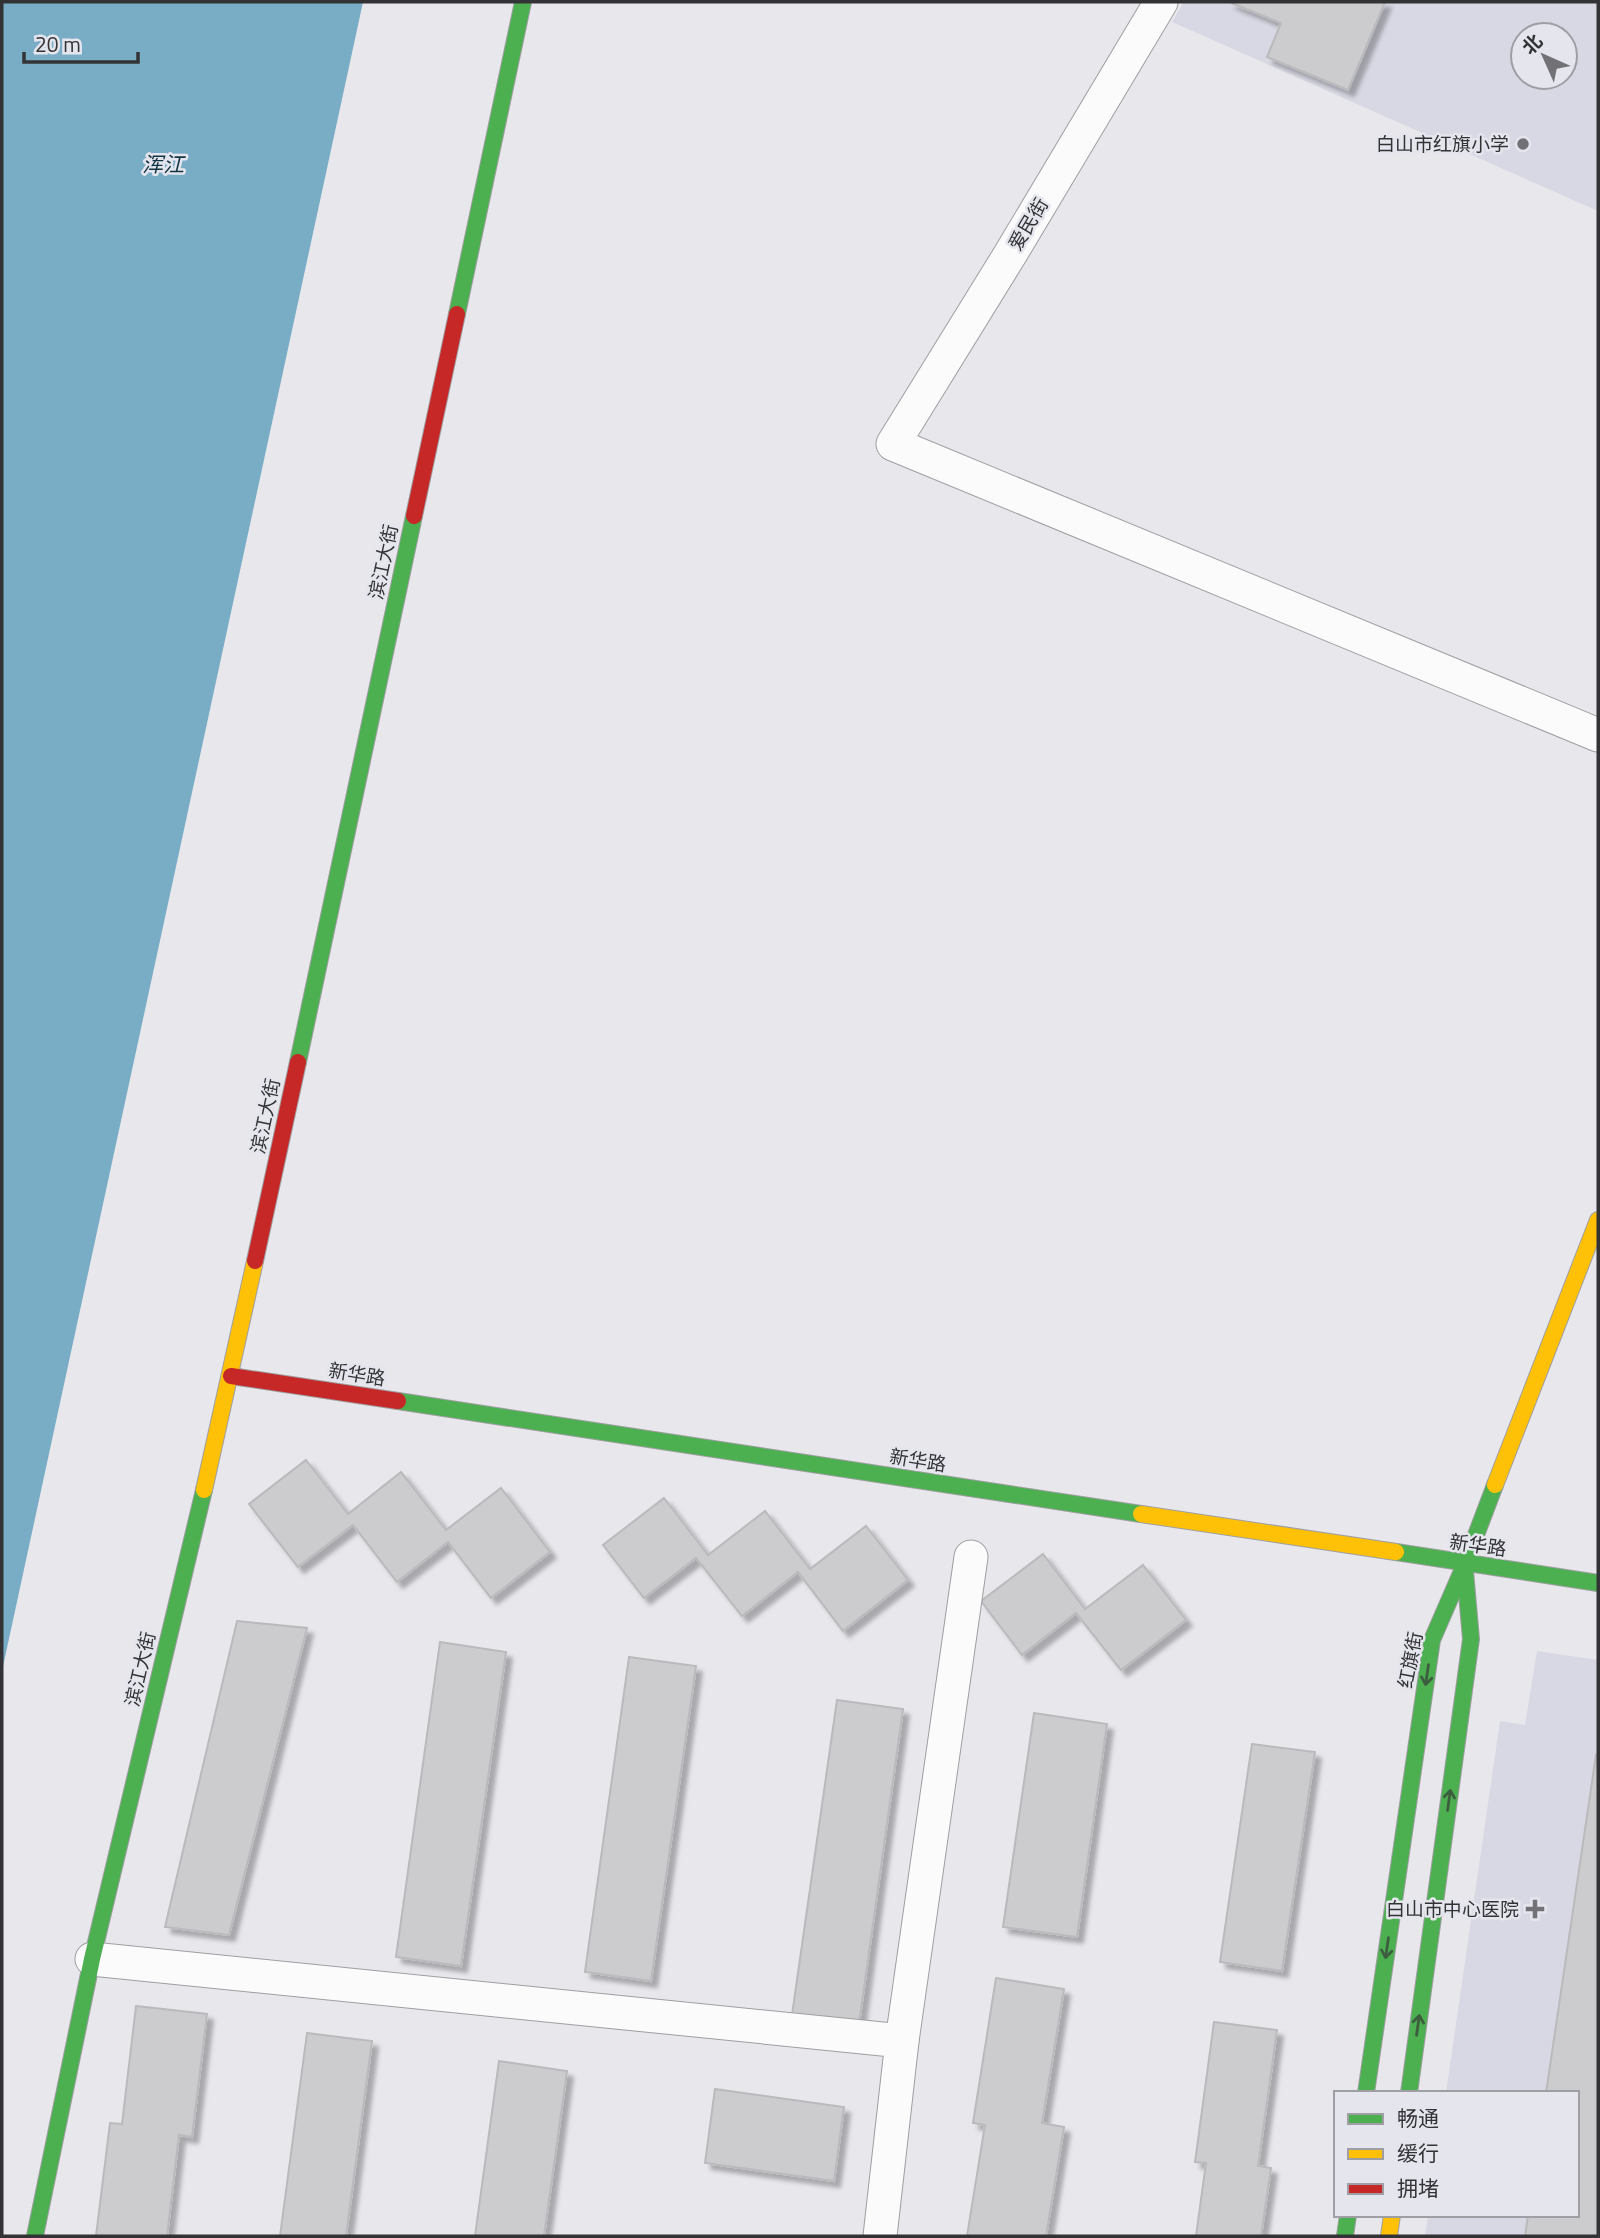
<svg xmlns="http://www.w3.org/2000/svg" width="1600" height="2238" viewBox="0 0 1600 2238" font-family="'Titillium Web','Noto Sans SC',sans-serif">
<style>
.built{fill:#d7d8e3;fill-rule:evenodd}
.water{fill:#79acc5}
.building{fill:#cccccf;stroke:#bababd;stroke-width:2;filter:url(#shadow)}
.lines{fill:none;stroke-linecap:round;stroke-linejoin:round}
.street-casing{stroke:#9f9fa2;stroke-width:35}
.fast-casing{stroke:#9f9fa2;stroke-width:18}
.slow-casing{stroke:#9f9fa2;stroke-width:18}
.jam-casing{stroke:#9f9fa2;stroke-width:18}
.street{stroke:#fbfbfc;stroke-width:33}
.fast{stroke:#4caf50;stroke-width:16}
.slow{stroke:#ffc107;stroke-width:16}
.jam{stroke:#c62828;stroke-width:16}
.oneway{stroke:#3c5e3f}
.poi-dot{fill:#727276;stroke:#e5e5ee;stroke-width:2.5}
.labels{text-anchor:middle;stroke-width:5;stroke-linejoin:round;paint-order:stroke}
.poi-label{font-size:19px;fill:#333336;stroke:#e5e5ee;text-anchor:end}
.street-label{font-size:19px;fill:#333336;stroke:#e5e5ee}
.water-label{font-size:21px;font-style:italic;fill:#113442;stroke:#e5e5ee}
</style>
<defs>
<filter id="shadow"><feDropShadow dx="6" dy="6" stdDeviation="2" flood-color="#0004"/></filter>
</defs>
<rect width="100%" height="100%" fill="#e7e7ec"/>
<g class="built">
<path d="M1184,2H1598V211L1172,22ZM1523,35H1565V77H1523Z"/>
<path d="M1537,1651L1598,1660V2236H1425L1428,2215H1577V2093H1446L1500,1721L1525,1725Z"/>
</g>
<path class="water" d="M2,2H363L2,1671Z"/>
<g class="building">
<path d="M1229,2H1385L1348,90L1267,57L1281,23Z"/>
<path d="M306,1460L348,1514L401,1472L446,1530L501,1488L550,1552L491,1598L448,1542L397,1582L353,1525L298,1567L249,1504Z"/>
<path d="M664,1498L708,1555L765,1511L810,1569L866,1526L908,1580L843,1631L798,1572L742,1616L696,1558L644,1598L603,1545Z"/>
<path d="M1043,1554L1085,1609L1143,1565L1186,1620L1121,1670L1076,1613L1022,1655L981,1601Z"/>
<path d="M237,1621L307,1628L229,1935L165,1927Z"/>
<path d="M440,1642L506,1652L461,1966L396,1957Z"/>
<path d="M629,1657L696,1666L651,1981L585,1972Z"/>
<path d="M837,1700L903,1709L859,2024L792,2015Z"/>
<path d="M1034,1713L1107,1724L1077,1937L1003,1927Z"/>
<path d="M1252,1744L1315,1752L1282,1971L1220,1962Z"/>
<path d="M1596,1755L1598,1756V2236H1525L1528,2215H1577V2093H1546Z"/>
<path d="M996,1978L1064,1989L1042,2123L1064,2127L1046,2236H967L985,2125L973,2123Z"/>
<path d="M136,2006L207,2014L192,2137L179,2135L167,2236H96L110,2123L122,2124Z"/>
<path d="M1214,2022L1277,2030L1258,2166L1271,2168L1261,2236H1196L1206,2163L1195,2162Z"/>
<path d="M307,2033L372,2041L346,2236H280Z"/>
<path d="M499,2061L567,2071L544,2236H475Z"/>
<path d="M715,2089L844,2107L834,2181L705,2163Z"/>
</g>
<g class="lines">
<g class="street-casing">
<g id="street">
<path d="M1161,2L1011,253L893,444L1598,735"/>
<path d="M92,1959L902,2041L880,2236"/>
<path d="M902,2041L971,1557"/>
</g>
</g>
<g class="fast-casing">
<g id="fast">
<path d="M457,314L523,2"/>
<path d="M298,1062L414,516"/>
<path d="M398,1401L1141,1514"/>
<path d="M1396,1552L1598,1583"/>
<path d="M1366,2093L1432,1640L1465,1564L1495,1485"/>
<path d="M1409,2093L1471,1639L1465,1571"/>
<path d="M35,2236L92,1959L204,1490"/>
<path d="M1345,2236L1348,2215"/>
</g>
</g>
<g class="slow-casing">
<g id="slow">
<path d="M1495,1485L1598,1220"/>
<path d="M204,1490L255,1261"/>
<path d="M1141,1514L1396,1552"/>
<path d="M1389,2236L1392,2215"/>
</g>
</g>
<g class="jam-casing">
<g id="jam">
<path d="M414,516L457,314"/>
<path d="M255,1261L298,1062"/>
<path d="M231,1376L398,1401"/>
</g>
</g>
<use href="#street" class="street"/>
<use href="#fast" class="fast"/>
<use href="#slow" class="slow"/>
<use href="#jam" class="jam"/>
</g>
<defs><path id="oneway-shaft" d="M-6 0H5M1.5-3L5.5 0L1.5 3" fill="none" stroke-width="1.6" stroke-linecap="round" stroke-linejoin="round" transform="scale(1.75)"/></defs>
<g class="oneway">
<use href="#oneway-shaft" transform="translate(1427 1675) rotate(98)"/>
<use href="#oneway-shaft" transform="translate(1449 1800) rotate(-82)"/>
<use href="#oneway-shaft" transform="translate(1387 1948) rotate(98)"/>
<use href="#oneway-shaft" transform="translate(1418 2025) rotate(-82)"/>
</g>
<g class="poi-dot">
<circle cx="1523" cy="144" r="7"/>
<path d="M1531.5 1898.5h7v7h7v7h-7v7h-7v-7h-7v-7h7z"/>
</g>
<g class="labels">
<g class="poi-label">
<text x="1509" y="151">白山市红旗小学</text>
<text x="1519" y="1916">白山市中心医院</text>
</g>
<g class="street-label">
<text transform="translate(1028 224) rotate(-59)" y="7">爱民街</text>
<text transform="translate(383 562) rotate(-78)" y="7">滨江大街</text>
<text transform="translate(265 1116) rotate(-78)" y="7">滨江大街</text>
<text transform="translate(357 1374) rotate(9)" y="7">新华路</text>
<text transform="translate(918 1460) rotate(9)" y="7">新华路</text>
<text transform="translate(1478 1545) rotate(8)" y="7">新华路</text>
<text transform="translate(1410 1660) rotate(-79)" y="7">红旗街</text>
<text transform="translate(140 1669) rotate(-77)" y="7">滨江大街</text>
</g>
<g class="water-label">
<text x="163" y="172">浑江</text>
</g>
</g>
<rect width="1600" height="2238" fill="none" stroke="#333336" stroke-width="7"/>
<rect x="1334" y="2091" width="245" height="126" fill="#e5e5ee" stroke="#9e9ea4" stroke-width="2"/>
<rect x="1348" y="2114" width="35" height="10" fill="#4caf50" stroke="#9e9ea4" stroke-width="2"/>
<text x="1397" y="2126" font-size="21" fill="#333336">畅通</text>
<rect x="1348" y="2149" width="35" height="10" fill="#ffc107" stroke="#9e9ea4" stroke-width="2"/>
<text x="1397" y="2161" font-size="21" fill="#333336">缓行</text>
<rect x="1348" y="2184" width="35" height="10" fill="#c62828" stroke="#9e9ea4" stroke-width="2"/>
<text x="1397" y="2196" font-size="21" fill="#333336">拥堵</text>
<g transform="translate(1544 56) rotate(315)"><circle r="33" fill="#e5e5ee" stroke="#9e9ea4" stroke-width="2"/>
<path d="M0-5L12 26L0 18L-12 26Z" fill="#727276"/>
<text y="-10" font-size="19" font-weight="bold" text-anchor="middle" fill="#333336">北</text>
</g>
<path d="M24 52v10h114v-10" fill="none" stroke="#333336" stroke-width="3.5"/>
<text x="35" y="52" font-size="21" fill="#333336" stroke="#e5e5ee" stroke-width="5" paint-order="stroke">20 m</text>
</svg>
